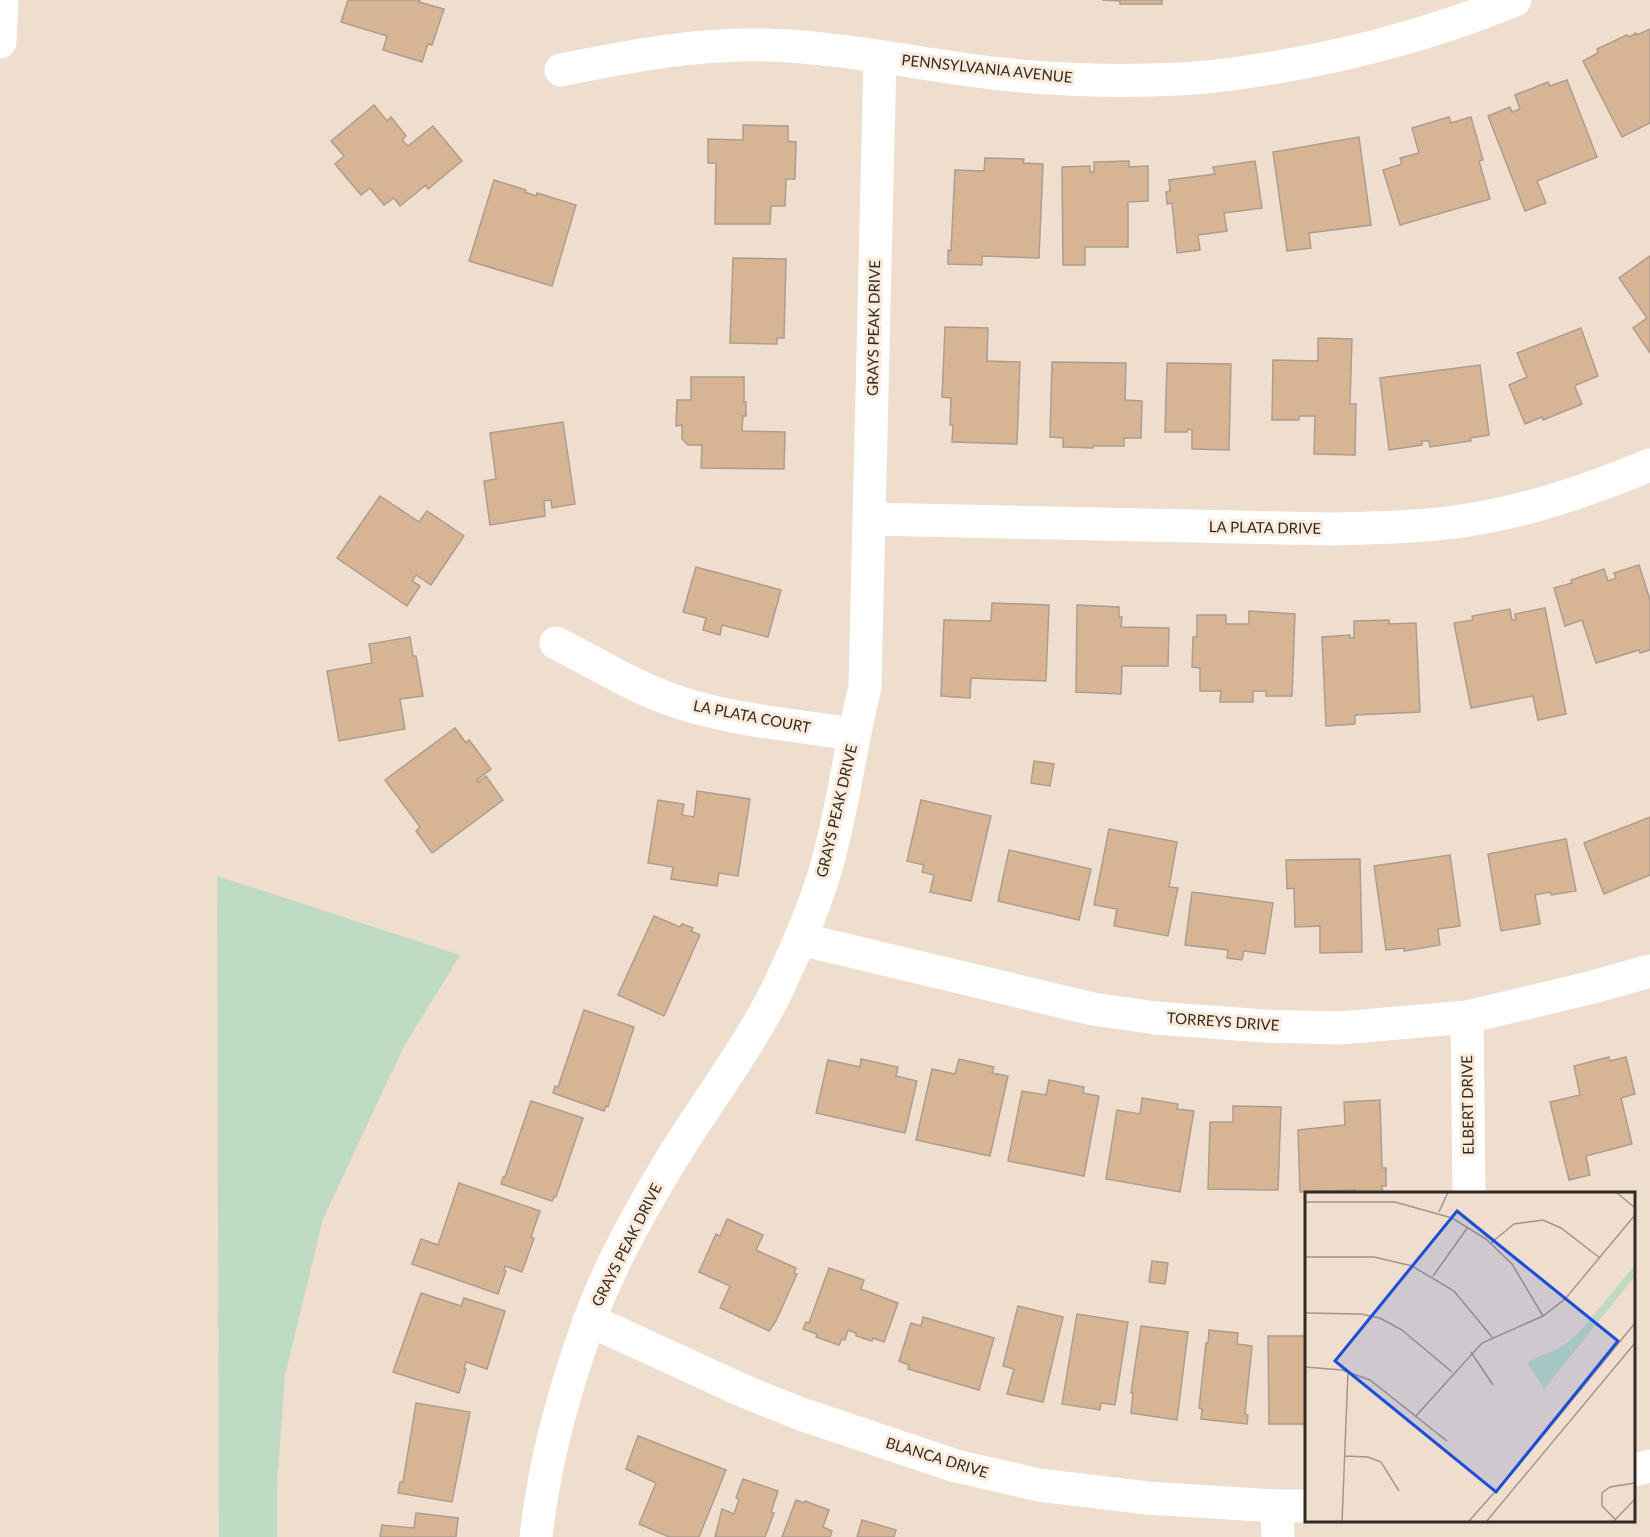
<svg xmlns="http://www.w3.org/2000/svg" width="1650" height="1537" viewBox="0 0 1650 1537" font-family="Lato,sans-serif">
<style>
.green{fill:#bfdac2}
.building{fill:#d6b494;stroke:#ad9d8e;stroke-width:1.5}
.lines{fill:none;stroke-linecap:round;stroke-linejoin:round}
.street{stroke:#fff;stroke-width:33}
.highway{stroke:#fff;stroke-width:33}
.labels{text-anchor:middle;stroke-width:6;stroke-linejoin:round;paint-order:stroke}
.street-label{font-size:15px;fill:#312b25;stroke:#fceada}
.inset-road{fill:none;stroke:#a3968a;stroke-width:1.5}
.view{fill:#1d4ed8;fill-opacity:0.15;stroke:#1d4ed8;stroke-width:3}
.inset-edge{fill:none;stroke:#312b25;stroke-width:3}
</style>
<rect width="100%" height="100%" fill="#efddcd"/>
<path class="green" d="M217,876L460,955L403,1048L323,1219L285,1375L277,1485V1537H219Z"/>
<g class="building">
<path d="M348,0H420L419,2L444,9L432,45L428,44L422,62L383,50L387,36L341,22Z"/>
<path d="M1102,0H1162V4H1120V1Z"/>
<path d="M1650,29V123L1622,137L1583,61L1598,53L1597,49L1627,35L1629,37L1636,33L1637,35Z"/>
<path d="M1567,80L1597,157L1537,181L1546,203L1525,211L1488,116L1510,107L1512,112L1520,109L1515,95L1548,82L1550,86Z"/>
<path d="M374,105L387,121L391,117L406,136L402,140L408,146L433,126L462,161L428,189L426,185L400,206L394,198L384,205L370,188L361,195L335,164L344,156L331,141Z"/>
<path d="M1449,117L1451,123L1471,117L1483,160L1479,161L1490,199L1400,225L1383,170L1402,164L1400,158L1419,153L1412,128Z"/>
<path d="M743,125L788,126V141L796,142L795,179H786L785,206H771L770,224H715L716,163H708V139L743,140Z"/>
<path d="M1359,137L1371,225L1309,233L1311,248L1287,251L1273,152Z"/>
<path d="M985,158L1024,159L1023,163L1043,164L1039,258L982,256V265L948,264V250L951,251L955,170L984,171Z"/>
<path d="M1129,161V167L1148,166V201L1128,202V247H1085V265H1063L1062,167L1090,166V172H1094V162Z"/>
<path d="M1255,161L1262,208L1224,213L1227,231L1198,235L1200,250L1177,253L1172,203L1167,204L1166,192L1170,191L1169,180L1215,174L1213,167Z"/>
<path d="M494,180L526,190L525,192L536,196L537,193L576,205L552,286L469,261Z"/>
<path d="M1650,256V353L1633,328L1647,318L1619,278Z"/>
<path d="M733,258L786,259L784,338H777V344L730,343Z"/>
<path d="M945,327L988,328L987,361L1020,362L1017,444L952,442L953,425H950L951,398L942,397Z"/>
<path d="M1581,328L1598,376L1576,385L1575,387L1582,404L1543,420L1542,417L1525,424L1509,385L1527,377L1517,353Z"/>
<path d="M1318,338L1352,339L1350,404H1356L1355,455L1314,454L1315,416H1299V420H1272L1273,360L1318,361Z"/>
<path d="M1052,362L1126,363L1125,400L1142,401L1141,438H1124V446H1093V448L1063,447V438L1050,437Z"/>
<path d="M1167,363L1231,364L1229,450L1192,449V430L1188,429L1187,432H1165Z"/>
<path d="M1480,365L1489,435L1470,438L1471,441L1430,447L1429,441H1422V445L1389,450L1380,378Z"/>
<path d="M691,377H744V402H746V416H743L742,431L785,432L784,469L701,468L702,445H688L682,439V425L676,426L677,400H691Z"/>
<path d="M563,422L575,504L552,508L551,500L544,501L545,516L490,525L484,481L496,479L490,433Z"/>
<path d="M380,496L419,522L427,511L464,536L431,585L416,575L412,581L420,586L407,606L337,558Z"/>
<path d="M1639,565L1650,600V650L1640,653L1639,650L1596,663L1582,620L1565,626L1554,588L1572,583L1571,580L1604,569L1608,581L1616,578L1614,573Z"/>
<path d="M696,567L781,590L768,637L722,625L720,635L703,630L706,618L683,612Z"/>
<path d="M992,603L1049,605L1046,681L971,678L970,698L941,696L944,620L991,621Z"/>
<path d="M1077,605L1119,607V617H1122L1121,627L1169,628L1168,666H1122L1121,694L1076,692Z"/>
<path d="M1545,608L1566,714L1538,720L1533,696L1471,708L1454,623L1473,620L1472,616L1510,609L1512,620H1516L1515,614Z"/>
<path d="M1249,611L1295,614L1292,696H1266V691H1253V702H1220L1221,691H1200V668L1192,667L1193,637H1197V615H1226V624H1249Z"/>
<path d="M1389,620V624L1416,623L1420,712L1355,715V724L1326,726L1322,637L1350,635V638H1354V621Z"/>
<path d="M410,637L413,656H416L423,696L400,699L405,729L339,741L327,671L372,663L369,644Z"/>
<path d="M455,728L466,743L469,740L491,769L477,780L478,782L486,776L503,800L432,853L416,831L420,827L385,780Z"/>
<path d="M1034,761L1054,764L1050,786L1031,783Z"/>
<path d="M697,791L750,799L738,876L719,873L717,886L671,879L673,867L648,863L658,800L684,804L682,815L694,817Z"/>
<path d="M921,800L991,816L971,901L930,892L934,875L922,872L924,865L907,861Z"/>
<path d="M1650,817V875L1604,894L1584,843Z"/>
<path d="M1109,829L1177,842L1169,887L1178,888L1168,936L1114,926L1117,909L1094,905Z"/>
<path d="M1566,839L1576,891L1551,895L1550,892L1535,895L1540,924L1501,931L1488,854Z"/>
<path d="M1009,850L1091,869L1079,920L998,901Z"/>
<path d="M1450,855L1460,926L1438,929L1440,945L1404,951V948L1386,950L1374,866Z"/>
<path d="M1360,859L1362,952L1320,953V926L1295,927L1294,888L1287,889L1286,860Z"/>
<path d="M1192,892L1273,903L1265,954L1244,951L1242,960L1227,958L1228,950L1185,945Z"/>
<path d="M654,916L680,927L682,924L693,928L691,931L700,935L664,1016L618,995Z"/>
<path d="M584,1010L634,1027L608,1107L606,1106L604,1111L553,1093L555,1086L558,1087Z"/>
<path d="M1609,1057L1610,1061L1626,1057L1635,1094L1621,1098L1632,1144L1586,1156L1590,1175L1569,1180L1550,1102L1580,1095L1574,1066Z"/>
<path d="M861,1059L898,1067L896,1076L917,1081L905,1133L816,1113L828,1060L860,1067Z"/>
<path d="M959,1059L994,1067L992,1073L1008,1076L990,1156L916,1140L932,1069L955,1074Z"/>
<path d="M1049,1080L1084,1087L1083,1093L1099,1096L1084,1176L1008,1161L1022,1091L1046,1095Z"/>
<path d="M1142,1098L1178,1104L1177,1109L1194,1111L1180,1192L1106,1179L1117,1110L1140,1114Z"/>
<path d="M1380,1100L1382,1168H1386V1186H1382L1383,1194H1355V1190L1300,1192L1298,1130L1345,1125L1344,1102Z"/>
<path d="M531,1101L583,1118L556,1197H554L552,1201L501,1184L503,1177H505Z"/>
<path d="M1233,1106L1281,1107L1278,1190L1208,1189L1210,1122H1233Z"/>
<path d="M459,1183L540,1211L531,1237L534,1238L522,1272L505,1266L504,1270L506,1271L498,1294L412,1264L421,1239L438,1245Z"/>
<path d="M727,1219L763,1235L756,1250L796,1268L794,1273L797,1274L776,1321L769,1331L720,1308L730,1286L699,1272L716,1234L720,1236Z"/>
<path d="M1152,1261L1168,1263L1165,1284L1149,1282Z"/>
<path d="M829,1268L864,1280L861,1289L898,1303L884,1342L873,1338L872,1341L856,1336V1333L848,1330L845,1340L842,1339L839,1345L816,1337L817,1334L803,1329L806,1322L809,1323Z"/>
<path d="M421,1293L461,1306L464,1298L505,1311L487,1369L466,1362L464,1368L466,1369L459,1393L393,1372Z"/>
<path d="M1018,1306L1063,1317L1043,1402L1007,1394L1014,1369L1003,1366Z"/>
<path d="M1077,1314L1128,1322L1115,1405L1101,1403L1100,1410L1062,1404Z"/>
<path d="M923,1317L994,1338L979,1390L908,1369L909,1365L899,1361L911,1323L921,1326Z"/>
<path d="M1141,1326L1188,1332L1177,1420L1131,1413L1133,1393H1131Z"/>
<path d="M1209,1330L1238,1333L1237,1344L1252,1346L1245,1414L1248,1415L1247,1424L1201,1419L1202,1409L1199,1408L1206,1343H1208Z"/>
<path d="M1268,1336H1306V1424H1269Z"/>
<path d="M416,1403L470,1412L452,1502L398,1493L400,1482H403Z"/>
<path d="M638,1436L726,1470L699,1537H669L639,1524L656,1483L626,1469Z"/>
<path d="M743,1479L778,1491L771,1512L774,1513L765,1537H715L722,1509L734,1514L739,1499L736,1498Z"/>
<path d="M796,1500L804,1503L805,1501L829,1510L823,1527L832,1531L830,1537H782Z"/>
<path d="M416,1513L458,1518L456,1537H380L382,1525L414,1528Z"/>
<path d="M862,1520L896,1530L894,1537H857Z"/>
</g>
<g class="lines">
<g class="street">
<path d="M561,70C630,56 697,43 768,45C862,48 954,73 1049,78C1092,81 1137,81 1180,79C1211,78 1241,73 1272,68C1356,54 1437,32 1515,0"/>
<path d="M870,519L1331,529C1369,528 1408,528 1446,523C1517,515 1585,492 1650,465"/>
<path d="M556,643C594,662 632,686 672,700C729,720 793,725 853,734"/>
<path d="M800,939L1093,1009L1156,1018L1264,1026L1340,1028L1467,1017L1589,988L1650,971"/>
<path d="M1467,1017L1469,1194"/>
<path d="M589,1320L748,1393L801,1414L956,1466L1039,1485L1147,1498L1277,1506H1306"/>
<path d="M1634,1470L1650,1466"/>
<path d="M1277,1506L1278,1537"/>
<path d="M536,1537C544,1464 564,1390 589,1322C608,1268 639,1213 668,1165C704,1105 747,1051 778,988C799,943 821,894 832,845C845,793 852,739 865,687L880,57"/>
</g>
<path class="highway" d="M0,42L2,0"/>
</g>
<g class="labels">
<g class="street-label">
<text transform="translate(987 69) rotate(6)" y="5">PENNSYLVANIA AVENUE</text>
<text transform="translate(874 328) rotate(-89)" y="5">GRAYS PEAK DRIVE</text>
<text transform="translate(1265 528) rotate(1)" y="5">LA PLATA DRIVE</text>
<text transform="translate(752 717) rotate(11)" y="5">LA PLATA COURT</text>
<text transform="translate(837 811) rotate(-77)" y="5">GRAYS PEAK DRIVE</text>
<text transform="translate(1223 1022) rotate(4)" y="5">TORREYS DRIVE</text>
<text transform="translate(1468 1105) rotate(-91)" y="5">ELBERT DRIVE</text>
<text transform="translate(627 1245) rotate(-63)" y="5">GRAYS PEAK DRIVE</text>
<text transform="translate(937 1458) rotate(17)" y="5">BLANCA DRIVE</text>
</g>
</g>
<g transform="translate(1305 1192)">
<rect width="330" height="330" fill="#efddcd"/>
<path d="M330,73V84L239,197L222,170L256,155L272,143Z" fill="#bfdac2"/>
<path class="inset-road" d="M311,0L330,16M0,10H90L147,26L181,47L207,72L238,124M134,20L143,0M186,51L209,32L238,28L256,36L295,66M0,65H69L107,74L149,99L187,145M128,84L163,35M0,121L56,122L75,126L97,138L147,180M166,160L188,193M0,175L37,178L65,188L142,249M110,225L177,151L238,124L260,107L330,23M40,264L63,265L76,270L94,299M311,328L297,314V301L305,295L330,291M37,330L43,180M163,330L214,273L330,131M181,330L330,151M308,330L330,307"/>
<path class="view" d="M152,19L313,149L191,300L30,169Z"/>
<rect width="330" height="330" class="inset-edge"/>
</g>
</svg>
